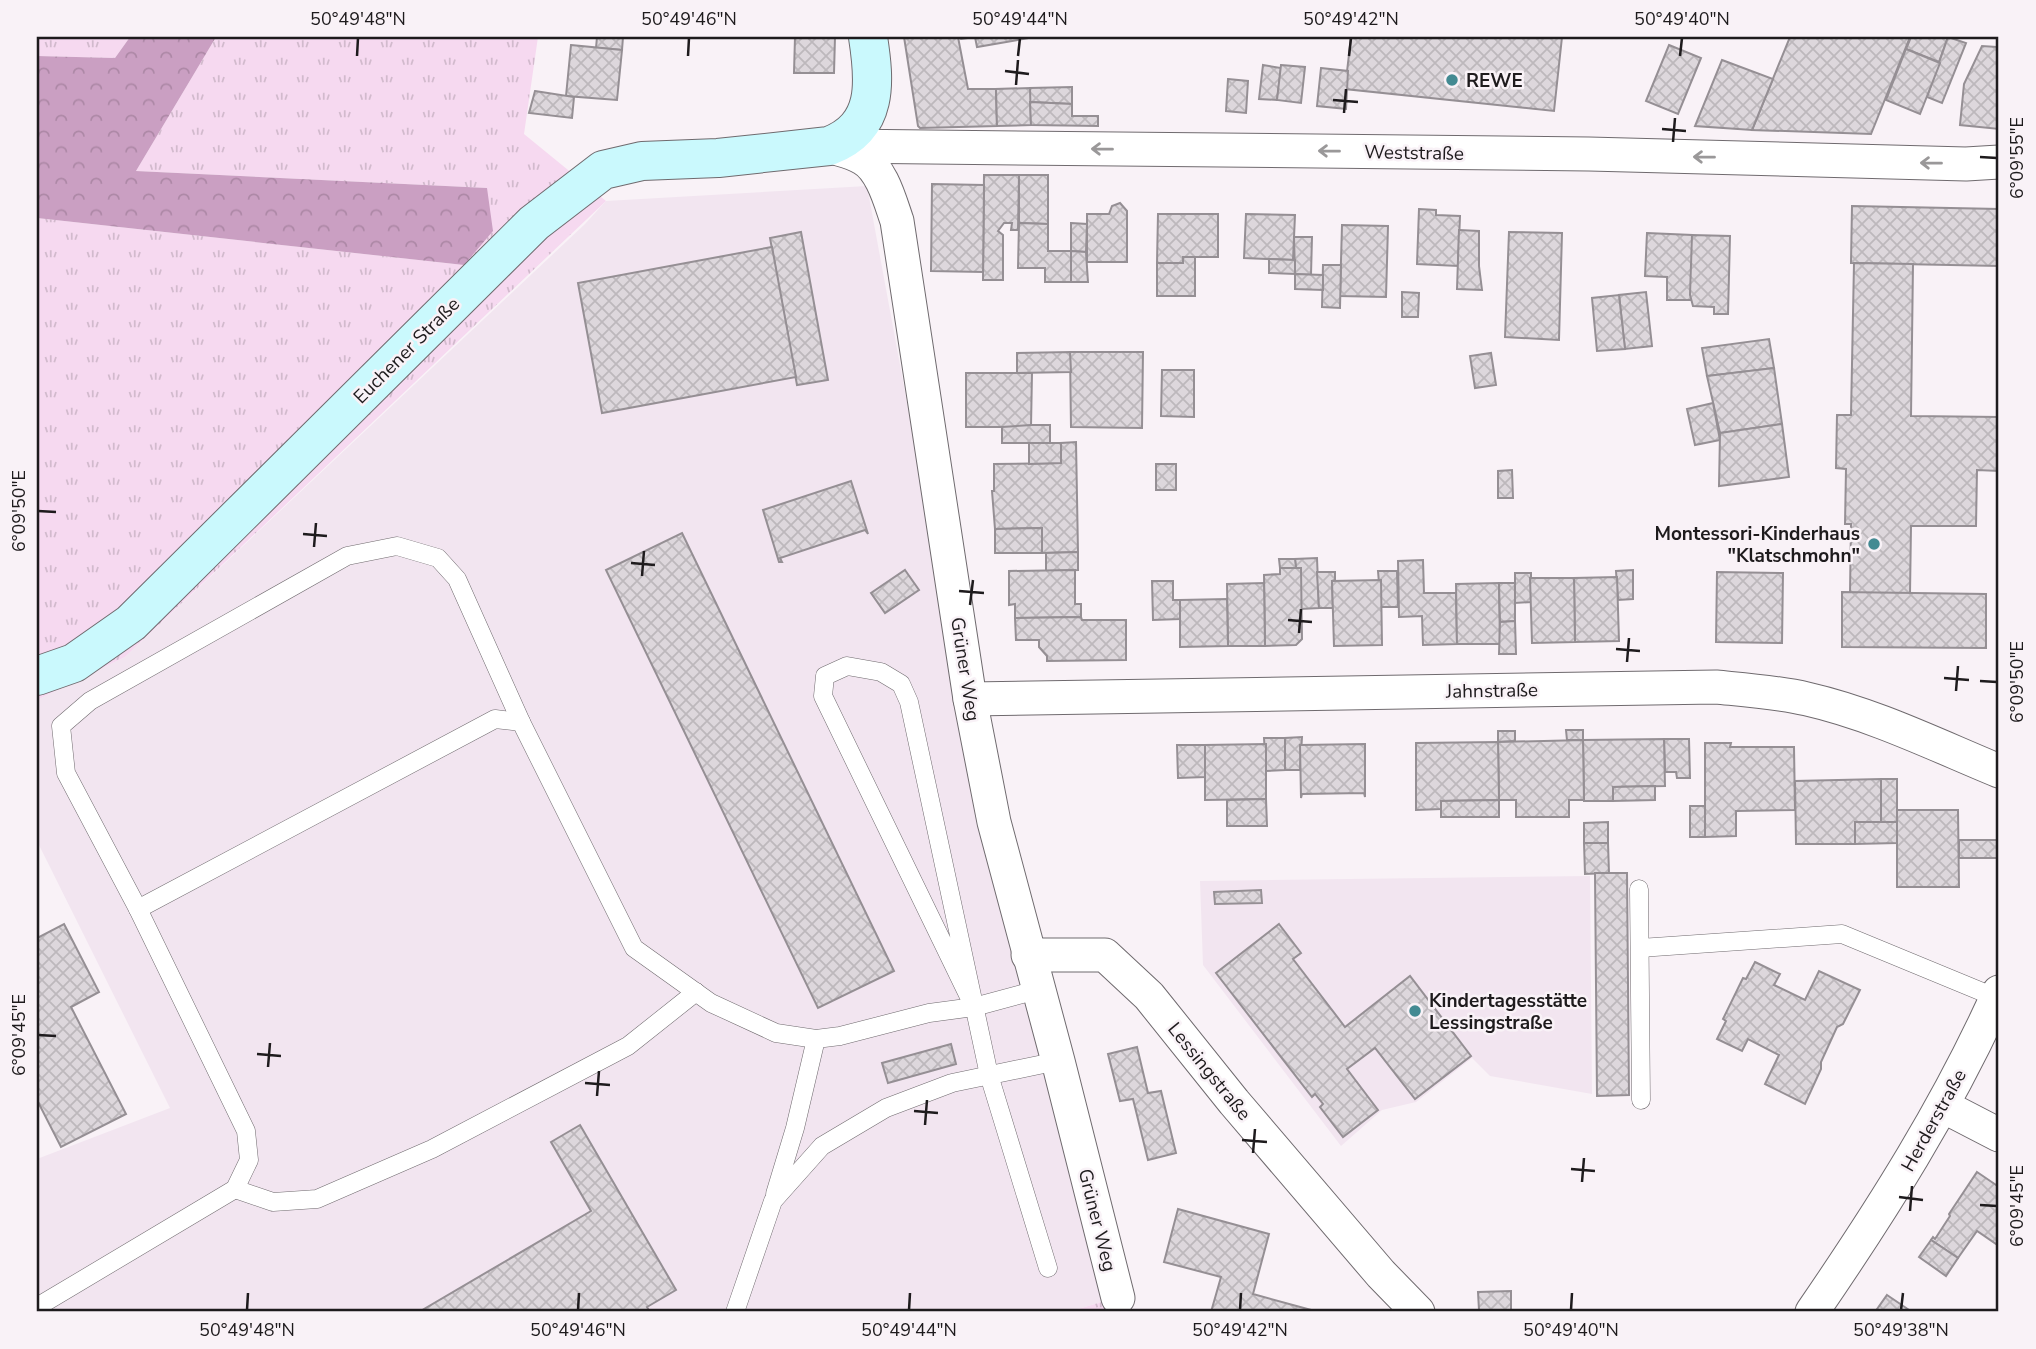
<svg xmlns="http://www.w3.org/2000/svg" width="2036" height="1349" viewBox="0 0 2036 1349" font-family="'Nunito Sans',sans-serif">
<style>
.built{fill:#f2e5f0}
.grass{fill:url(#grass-tufts)}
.forest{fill:url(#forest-crowns)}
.building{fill:url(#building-cross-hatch);stroke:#958f94;stroke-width:2}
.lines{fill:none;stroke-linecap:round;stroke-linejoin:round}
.lane-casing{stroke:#6f6a6e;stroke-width:19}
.street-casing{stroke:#6f6a6e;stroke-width:35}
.secondary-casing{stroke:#6f6a6e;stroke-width:40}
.lane{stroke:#fff;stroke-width:18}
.street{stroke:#fff;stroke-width:33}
.secondary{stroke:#caf9fd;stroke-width:38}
.oneway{stroke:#9a9899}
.ticks{fill:none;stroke:#1e1b1d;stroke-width:2.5}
.poi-dot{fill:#438a92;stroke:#f9f2f7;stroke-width:2.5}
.labels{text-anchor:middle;stroke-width:5;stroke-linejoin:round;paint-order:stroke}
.poi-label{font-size:19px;font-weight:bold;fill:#1e1b1d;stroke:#f9f2f7;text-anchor:start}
.street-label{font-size:19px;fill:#1e1b1d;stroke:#f9f2f7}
.neatline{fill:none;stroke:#1e1b1d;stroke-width:2.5}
.ticks-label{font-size:18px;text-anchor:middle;fill:#1e1b1d}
</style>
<defs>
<pattern id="grass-tufts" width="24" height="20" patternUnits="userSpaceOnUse" patternTransform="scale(1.75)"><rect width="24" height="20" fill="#f6d9f0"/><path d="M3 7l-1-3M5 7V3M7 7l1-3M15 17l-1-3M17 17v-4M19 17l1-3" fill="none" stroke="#d2bacd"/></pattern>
<pattern id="forest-crowns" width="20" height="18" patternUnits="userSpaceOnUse" patternTransform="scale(1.75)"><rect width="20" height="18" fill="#ca9fc2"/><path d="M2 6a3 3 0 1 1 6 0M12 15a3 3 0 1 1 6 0" fill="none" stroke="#ad88a6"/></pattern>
<pattern id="building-cross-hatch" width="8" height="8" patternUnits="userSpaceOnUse" patternTransform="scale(1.75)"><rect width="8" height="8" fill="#ddd7dc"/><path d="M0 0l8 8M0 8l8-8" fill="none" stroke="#bdb8bc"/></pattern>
</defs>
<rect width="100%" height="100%" fill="#f9f2f7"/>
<g class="built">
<path d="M867,186L999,901L1105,1301L1068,1312H37V1159L170,1108L37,841V700L125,657L585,224L606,201Z"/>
<path d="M1590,876L1592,1094L1490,1076L1472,1058L1416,1102L1382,1110L1341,1146L1203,965L1200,881Z"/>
</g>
<g class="grass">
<path d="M37,37H130L115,58L37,56Z"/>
<path d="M216,37H538L524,134L606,201L125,657L37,700V218L464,265L487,188L136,171Z"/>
<path d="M1105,1301L1109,1312H1068Z"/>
</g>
<path class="forest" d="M130,37H216L136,171L487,188L493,231L464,265L37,218V140L39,115L37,114V56L115,58Z"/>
<g class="building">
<path d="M597,37H623L622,50L596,48Z"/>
<path d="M795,37H835L834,73H794Z"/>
<path d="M904,37H958L968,89H996L997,126L920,128L918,126Z"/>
<path d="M958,37H1029V38L977,47L975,37L961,39Z"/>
<path d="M1351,37H1562L1554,111L1345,89Z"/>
<path d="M1790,37H1910L1871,134L1752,130Z"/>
<path d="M1911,37H1948L1939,62L1906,49Z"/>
<path d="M1948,37L1966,43L1942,103L1927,97Z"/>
<path d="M1998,37L1999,129L1960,125L1964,84L1982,46L1997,47Z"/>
<path d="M571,45L622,50L617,100L566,96Z"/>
<path d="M1669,45L1701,58L1678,114L1646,101Z"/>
<path d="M1906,49L1940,63L1920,114L1886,100Z"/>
<path d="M1722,60L1773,79L1752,130L1695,126Z"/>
<path d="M1263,65L1281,68L1277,100L1259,99Z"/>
<path d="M1281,65L1305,67L1301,103L1277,100Z"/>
<path d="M1321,68L1348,71L1346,109L1317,106Z"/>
<path d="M1228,79L1248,81L1246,113L1226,111Z"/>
<path d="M1072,87V104L1030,102V88Z"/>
<path d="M1030,88L1031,125L997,126L996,89Z"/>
<path d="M535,91L574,97L572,118L529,113Z"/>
<path d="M1030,102L1072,104V116H1098V126L1031,125Z"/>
<path d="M984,175H1019L1018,230H1011L1012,223H1004L998,231L1003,235V280H983Z"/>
<path d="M1019,175H1048V224L1019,223Z"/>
<path d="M932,184L984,185L983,272L931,271Z"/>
<path d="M1120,203L1127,211V262H1087V214H1109L1112,206Z"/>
<path d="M1852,206L1999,209V266L1851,263Z"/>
<path d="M1419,209L1436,210V215L1460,216L1458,266L1417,264Z"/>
<path d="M1158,214H1218V257H1183V263H1157Z"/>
<path d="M1246,214L1295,215L1293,260L1244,258Z"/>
<path d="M1019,223L1048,224V251H1071V282H1045V268H1018Z"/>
<path d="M1071,223L1087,224L1086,252L1071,251Z"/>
<path d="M1342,225L1388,226L1386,297L1340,296Z"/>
<path d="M1459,230L1479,231V266L1482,290L1457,289Z"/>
<path d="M801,232L828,380L797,385L770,238Z"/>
<path d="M1509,232L1562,233L1559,340L1505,337Z"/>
<path d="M1647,233L1692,235V300H1667V277L1645,276Z"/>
<path d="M1692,235L1730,236L1728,314H1714V307L1693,306L1690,295Z"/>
<path d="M1294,237H1312L1311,275L1295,274Z"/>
<path d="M772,247L796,377L602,413L578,283Z"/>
<path d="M1071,251L1086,252L1088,282H1071Z"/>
<path d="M1183,257H1195V296H1157V263H1183Z"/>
<path d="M1269,259L1295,260V274L1269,273Z"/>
<path d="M1854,263L1913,264L1911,416L1999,417V471L1977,470L1976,526H1911L1910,594L1850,593L1851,524H1845L1846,469L1836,468L1837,415H1851Z"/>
<path d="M1323,265H1341L1340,308L1322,307Z"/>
<path d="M1295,274L1323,275V290L1295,289Z"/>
<path d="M1402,292L1419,293L1418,317H1402Z"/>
<path d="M1646,292L1652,346L1625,349L1619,295Z"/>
<path d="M1619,295L1625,349L1597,351L1592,298Z"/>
<path d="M1769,339L1774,368L1707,376L1702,348Z"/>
<path d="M1070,352H1143L1142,428L1071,427Z"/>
<path d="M1070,352L1071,372L1017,373V353Z"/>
<path d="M1491,353L1496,385L1475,388L1470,356Z"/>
<path d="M1774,368L1782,424L1720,433L1707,376Z"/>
<path d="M1162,370H1194V417L1161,416Z"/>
<path d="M966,373H1032L1031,427H966Z"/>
<path d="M1713,403L1720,440L1695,445L1687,409Z"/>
<path d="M1782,424L1789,477L1719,486L1720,433Z"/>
<path d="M1031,425H1050V443H1002V427Z"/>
<path d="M1076,442L1078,552L1042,553V528L995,529L992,491H994V464L1061,463V443Z"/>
<path d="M1029,443H1061V463L1029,464Z"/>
<rect x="1156" y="464" width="20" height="26"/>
<path d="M1512,470L1513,498H1498V471Z"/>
<path d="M851,481L868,534L865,530L780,558L782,562H779L763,510Z"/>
<path d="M1042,528V553H995V529Z"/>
<path d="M682,533L894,971L818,1008L606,570Z"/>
<path d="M1078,552V570L1046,571V553Z"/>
<path d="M1317,558L1319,608L1301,609V568H1296L1295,559Z"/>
<path d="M1279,559H1295L1296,568H1280Z"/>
<path d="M1423,560L1424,593H1456L1457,644L1423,645L1422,616L1399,617L1398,561Z"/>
<path d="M1280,568H1301L1302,639L1296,645L1265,646L1264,575L1280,574Z"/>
<path d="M905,570L919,590L885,613L871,593Z"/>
<path d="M1075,570V604H1081V617L1015,618V604L1009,605V571Z"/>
<path d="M1633,570V599L1618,600L1616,571Z"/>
<path d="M1378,571H1397L1398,607H1381Z"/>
<path d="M1317,572H1335V580L1332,581L1333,608H1319Z"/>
<path d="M1717,572L1783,573L1782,643L1716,642Z"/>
<path d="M1515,573H1531V602L1515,603Z"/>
<path d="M1617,577L1619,641L1575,642L1574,578Z"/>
<path d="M1530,578H1574L1575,642L1532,643Z"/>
<path d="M1381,580L1382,645L1334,646L1332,581Z"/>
<path d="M1152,581H1173V600H1180V619L1153,620Z"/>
<path d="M1264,583L1265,646H1228L1227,584Z"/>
<path d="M1499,583L1500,644H1457L1456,584Z"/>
<path d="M1499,583H1515V621L1500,622Z"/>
<path d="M1842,592L1986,594V648L1842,647Z"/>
<path d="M1227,599L1228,646L1180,647V600Z"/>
<path d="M1081,617L1082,620H1126V660L1047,661V656L1039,647V640H1016L1015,618Z"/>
<path d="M1515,621L1516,654H1499L1500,622Z"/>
<path d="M1566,730H1583V740H1567Z"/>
<path d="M1498,731H1515V741L1498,742Z"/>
<path d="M1302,737L1300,770H1285V738Z"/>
<path d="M1264,738H1285V770L1266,771Z"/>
<path d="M1664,739H1689L1690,778H1677L1676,772H1665Z"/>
<path d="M1664,739L1665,786L1613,787V801H1584L1583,740Z"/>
<path d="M1583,740L1584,800H1569V817H1516V800H1499L1498,742Z"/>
<path d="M1498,742L1499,800L1441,801V809L1416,810V743Z"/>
<path d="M1705,743H1731L1730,747H1794L1795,810L1736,811V836L1705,837Z"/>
<path d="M1266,744V799L1205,800V745Z"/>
<path d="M1365,744V797L1364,793L1302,794L1301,798L1300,745Z"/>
<path d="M1177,745H1205V777L1178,778Z"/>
<rect x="1881" y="779" width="16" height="43"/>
<path d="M1881,779V822H1855V844H1796L1795,781Z"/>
<path d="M1655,786V800L1613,801V787Z"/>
<path d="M1266,799L1267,826H1227V800Z"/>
<path d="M1499,800V817H1441V801Z"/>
<rect x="1690" y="806" width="15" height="31"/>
<path d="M1897,810H1958L1959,887H1897Z"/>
<path d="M1608,822V843H1584V823Z"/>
<path d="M1855,822H1897V843L1855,844Z"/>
<rect x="1959" y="840" width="39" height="18"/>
<path d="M1584,843H1608L1609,873L1585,874Z"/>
<path d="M1595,873H1627L1629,1095L1597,1096Z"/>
<path d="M1261,890L1262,903L1215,904L1214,892Z"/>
<path d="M64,924L99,992L71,1007L126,1114L61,1147L37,1100V938Z"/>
<path d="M1279,924L1301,953L1293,959L1345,1027L1410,976L1471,1056L1415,1099L1375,1048L1347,1069L1378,1110L1343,1137L1320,1107L1323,1104L1315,1094L1312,1097L1216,973Z"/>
<path d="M1755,962L1780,974L1774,985L1805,1000L1819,971L1860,990L1843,1024L1837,1027L1821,1062V1069L1805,1104L1765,1084L1779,1055L1748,1039L1742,1051L1717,1039L1726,1021L1723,1019L1743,978L1746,979Z"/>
<path d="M951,1044L956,1064L888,1083L882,1063Z"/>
<path d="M1137,1047L1148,1093L1161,1091L1176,1153L1148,1160L1133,1099L1120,1101L1108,1054Z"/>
<path d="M580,1125L676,1290L647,1307L650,1312H419L591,1211L551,1142Z"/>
<path d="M1977,1172L1999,1187V1246L1977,1231L1958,1258L1931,1240L1933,1237L1935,1239L1950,1216L1949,1214Z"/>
<path d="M1178,1209L1269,1234L1253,1294L1311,1310L1310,1312H1211L1221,1277L1164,1262Z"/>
<path d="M1931,1240L1958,1258L1946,1276L1919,1257Z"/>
<path d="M1511,1291V1310H1479L1478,1292Z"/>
<path d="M1887,1295L1912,1312H1875Z"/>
</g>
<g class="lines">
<g class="lane-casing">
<g id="lane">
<path d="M1639,889L1641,1100"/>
<path d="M138,909L66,773L61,726L90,701L347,556L397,546L438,558L457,579L521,722"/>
<path d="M1640,948L1842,934L1997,998"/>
<path d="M974,1007L823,696L825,676L847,666L881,672L901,684L909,702L989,1075L1048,1268"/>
<path d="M235,1189L273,1202L317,1199L432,1149L628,1046L696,992"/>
<path d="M775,1194L795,1128L816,1039"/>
<path d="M37,1307L235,1189L249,1160L246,1131L138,909L495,719L521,722L634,948L711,1003L776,1033L816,1039L840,1036L929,1013L974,1007L1037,990"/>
<path d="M735,1312L773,1201L822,1146L886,1108L952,1083L1058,1061"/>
</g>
</g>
<g class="street-casing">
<g id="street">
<path d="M829,146C840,150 852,152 862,158C882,169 890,201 897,221L970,699L994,822L1058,1061L1118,1298"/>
<path d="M840,146L1589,154L1966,164L1999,162"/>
<path d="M970,699L1716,687C1747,690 1777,692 1807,699C1873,714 1936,745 1999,771"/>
<path d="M1028,955H1105L1149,996L1234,1102L1381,1274L1418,1312"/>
<path d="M1943,1106L1999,1135"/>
<path d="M1812,1312C1882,1210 1948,1106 1999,992"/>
</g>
</g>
<g class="secondary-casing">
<path id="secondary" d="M37,676L74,663L131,623L534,223L603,170L642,161L718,158L829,146C879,127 875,82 868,37"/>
</g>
<use href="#lane" class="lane"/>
<use href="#street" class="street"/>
<use href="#secondary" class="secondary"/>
</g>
<defs><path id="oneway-shaft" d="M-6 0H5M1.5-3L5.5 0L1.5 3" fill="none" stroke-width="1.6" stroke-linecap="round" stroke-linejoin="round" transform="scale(1.75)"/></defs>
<g class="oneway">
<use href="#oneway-shaft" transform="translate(1102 149) rotate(-179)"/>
<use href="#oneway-shaft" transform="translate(1329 151) rotate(-179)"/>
<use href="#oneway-shaft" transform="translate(1704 157) rotate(-179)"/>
<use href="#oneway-shaft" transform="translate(1931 163) rotate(-179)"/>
</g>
<path class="ticks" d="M357,56L358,38M688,56L689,38M1018,56L1020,38M1349,56L1351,38M1680,56L1682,38M1005,71L1029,74M1016,85L1018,60M1333,100L1358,102M1344,113L1346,89M1662,129L1686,131M1673,142L1675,118M1980,157L1997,158M38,511L56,512M303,534L327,536M314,547L316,523M631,563L655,565M642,576L644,551M959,591L984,593M970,605L973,580M1288,620L1312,622M1299,633L1301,609M1616,649L1640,651M1627,662L1629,638M1944,678L1969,680M1980,681L1997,682M1956,691L1958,666M38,1035L56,1036M257,1054L281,1056M268,1067L270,1043M585,1083L610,1085M597,1096L599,1071M914,1111L938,1113M925,1125L927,1100M1242,1140L1267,1142M1253,1153L1255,1129M1571,1169L1595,1171M1582,1182L1584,1158M1899,1197L1923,1200M1980,1205L1997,1206M1910,1211L1912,1186M247,1310L248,1293M578,1310L579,1293M909,1310L910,1293M1240,1310L1241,1293M1571,1310L1572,1293M1901,1310L1903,1293"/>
<g class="poi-dot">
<circle cx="1452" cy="80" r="7"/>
<circle cx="1874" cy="544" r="7"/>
<circle cx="1415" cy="1011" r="7"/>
</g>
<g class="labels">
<g class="poi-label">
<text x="1466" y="87">REWE</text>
<text x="1860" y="540" text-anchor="end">Montessori-Kinderhaus<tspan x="1860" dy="22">"Klatschmohn"</tspan></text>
<text x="1429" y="1007">Kindertagesstätte<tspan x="1429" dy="22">Lessingstraße</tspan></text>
</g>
<g class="street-label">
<text transform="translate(1414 152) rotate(1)" y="7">Weststraße</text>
<text transform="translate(406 350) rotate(-45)" y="7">Euchener Straße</text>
<text transform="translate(966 669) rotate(81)" y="7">Grüner Weg</text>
<text transform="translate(1492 690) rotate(-1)" y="7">Jahnstraße</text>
<text transform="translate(1210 1071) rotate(51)" y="7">Lessingstraße</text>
<text transform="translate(1933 1120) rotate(-61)" y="7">Herderstraße</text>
<text transform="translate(1098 1220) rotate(76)" y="7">Grüner Weg</text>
</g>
</g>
<rect width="2036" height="1349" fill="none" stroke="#f9f2f7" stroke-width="77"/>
<rect x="38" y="38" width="1959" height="1272" class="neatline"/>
<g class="ticks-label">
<text x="358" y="25">50°49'48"N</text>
<text x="689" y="25">50°49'46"N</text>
<text x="1020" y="25">50°49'44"N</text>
<text x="1351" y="25">50°49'42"N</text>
<text x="1682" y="25">50°49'40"N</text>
<text transform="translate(2017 158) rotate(-90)" y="6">6°09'55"E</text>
<text transform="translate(19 511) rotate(-90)" y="6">6°09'50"E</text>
<text transform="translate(2017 682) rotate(-90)" y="6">6°09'50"E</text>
<text transform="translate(19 1035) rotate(-90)" y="6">6°09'45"E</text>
<text transform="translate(2017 1206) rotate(-90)" y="6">6°09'45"E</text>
<text x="247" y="1336">50°49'48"N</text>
<text x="578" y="1336">50°49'46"N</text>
<text x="909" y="1336">50°49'44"N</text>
<text x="1240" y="1336">50°49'42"N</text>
<text x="1571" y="1336">50°49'40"N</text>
<text x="1901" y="1336">50°49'38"N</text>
</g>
</svg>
